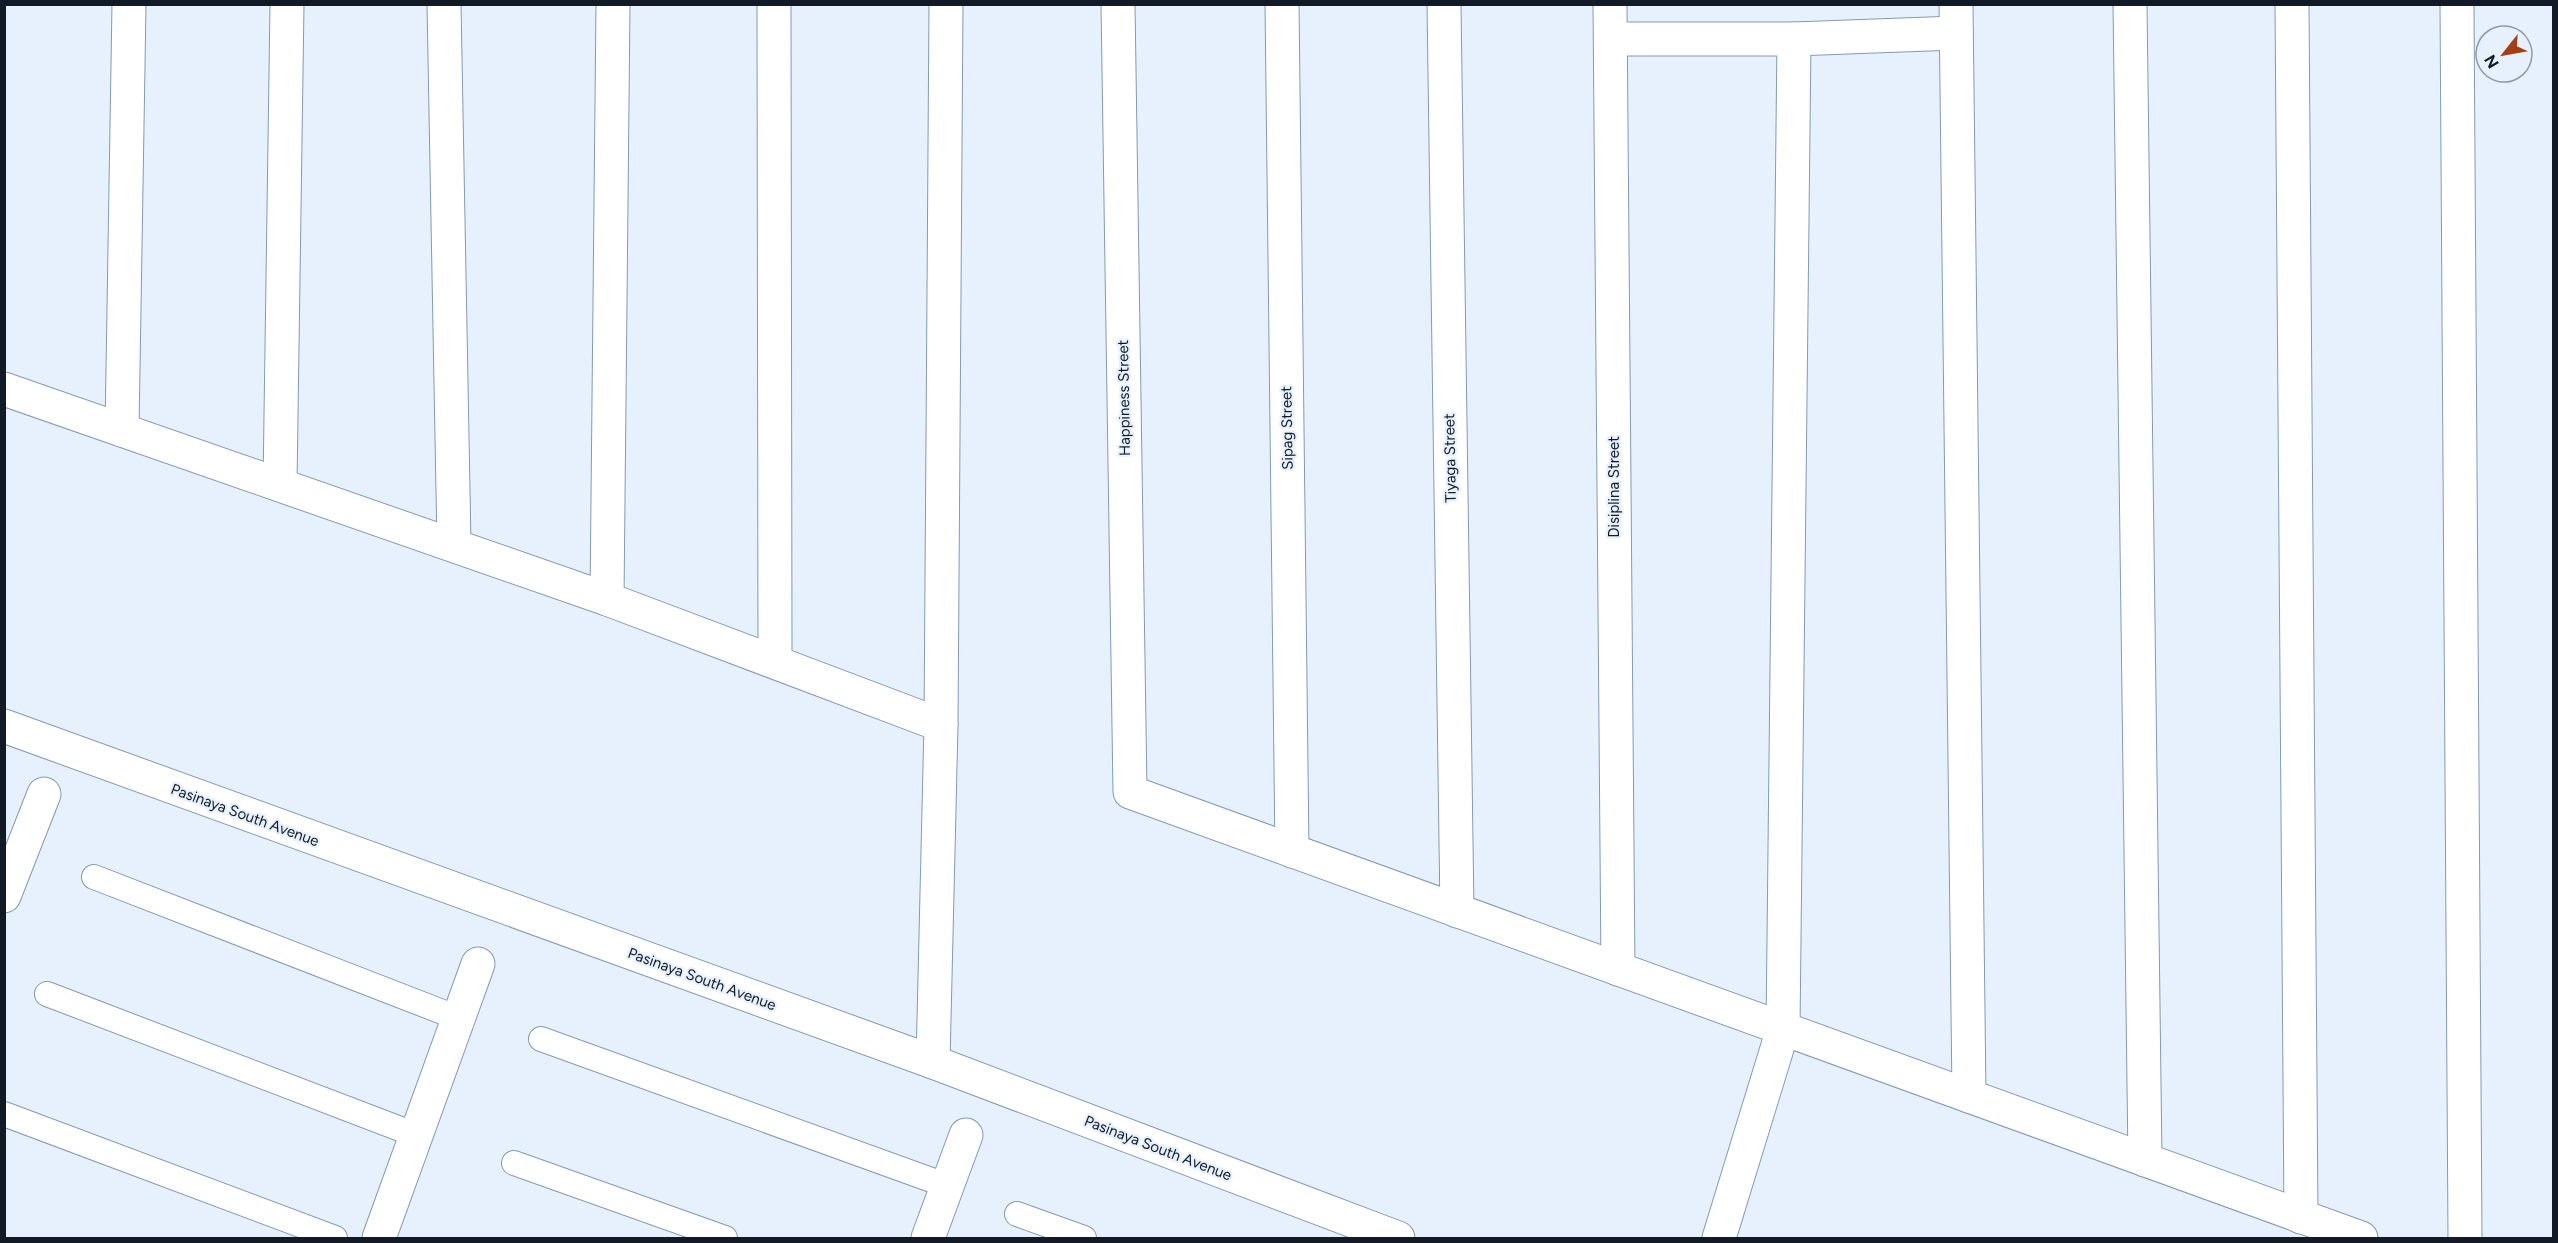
<svg xmlns="http://www.w3.org/2000/svg" width="2558" height="1243" viewBox="0 0 2558 1243" font-family="Figtree,sans-serif">
<style>
.lines{fill:none;stroke-linecap:round;stroke-linejoin:round}
.service-casing{stroke:#829ab6;stroke-width:26}
.minor-casing{stroke:#829ab6;stroke-width:35}
.tertiary-casing{stroke:#829ab6;stroke-width:35}
.service{stroke:#fff;stroke-width:24}
.minor{stroke:#fff;stroke-width:33}
.tertiary{stroke:#fff;stroke-width:33}
.labels{text-anchor:middle;stroke-width:4.5;stroke-linejoin:round;paint-order:stroke}
.street-label{font-size:15px;fill:#111a25;stroke:#e7f1fe}
</style>
<rect width="100%" height="100%" fill="#e7f1fe"/>
<g class="lines">
<g class="service-casing">
<g id="service">
<path d="M94,877L458,1018"/>
<path d="M47,994L416,1135"/>
<path d="M541,1039L948,1186"/>
<path d="M4,1114L335,1238"/>
<path d="M514,1163L725,1238"/>
<path d="M1017,1214L1084,1238"/>
</g>
</g>
<g class="minor-casing">
<g id="minor">
<path d="M444,4L454,545"/>
<path d="M774,4L775,661"/>
<path d="M1118,4L1130,792L2361,1238"/>
<path d="M1282,4L1292,851"/>
<path d="M1444,4L1457,911"/>
<path d="M1610,4L1618,969"/>
<path d="M1956,4L1969,1096"/>
<path d="M2130,4L2145,1160"/>
<path d="M2292,4L2301,1217"/>
<path d="M2457,4L2465,1238"/>
<path d="M1611,39H1794L1956,33"/>
<path d="M4,389L607,599L941,725"/>
<path d="M122,430L129,4"/>
<path d="M280,485L287,4"/>
<path d="M607,599L613,4"/>
<path d="M4,896L44,794"/>
<path d="M933,1062L941,725L946,4"/>
<path d="M379,1238L478,964"/>
<path d="M928,1238L966,1135"/>
<path d="M1719,1238L1783,1029L1794,39"/>
</g>
</g>
<g class="tertiary-casing">
<path id="tertiary" d="M4,726L933,1062L1398,1238"/>
</g>
<use href="#service" class="service"/>
<use href="#minor" class="minor"/>
<use href="#tertiary" class="tertiary"/>
</g>
<g class="labels">
<g class="street-label">
<text transform="translate(1124 398) rotate(-91)" y="5">Happiness Street</text>
<text transform="translate(1287 428) rotate(-91)" y="5">Sipag Street</text>
<text transform="translate(1450 458) rotate(-91)" y="5">Tiyaga Street</text>
<text transform="translate(1614 487) rotate(-90)" y="5">Disiplina Street</text>
<text transform="translate(245 815) rotate(20)" y="5">Pasinaya South Avenue</text>
<text transform="translate(702 979) rotate(20)" y="5">Pasinaya South Avenue</text>
<text transform="translate(1158 1148) rotate(21)" y="5">Pasinaya South Avenue</text>
</g>
</g>
<rect width="2558" height="1243" fill="none" stroke="#111a25" stroke-width="12"/>
<g transform="translate(2504 54) rotate(239)"><circle r="28" fill="#e7f1fe" stroke="#919ba7" stroke-width="1.5"/>
<path d="M0-4.5L10 22L0 15L-10 22Z" fill="#a43e13"/>
<text y="-9" font-size="16" font-weight="bold" text-anchor="middle" fill="#111a25">N</text>
</g>
</svg>
